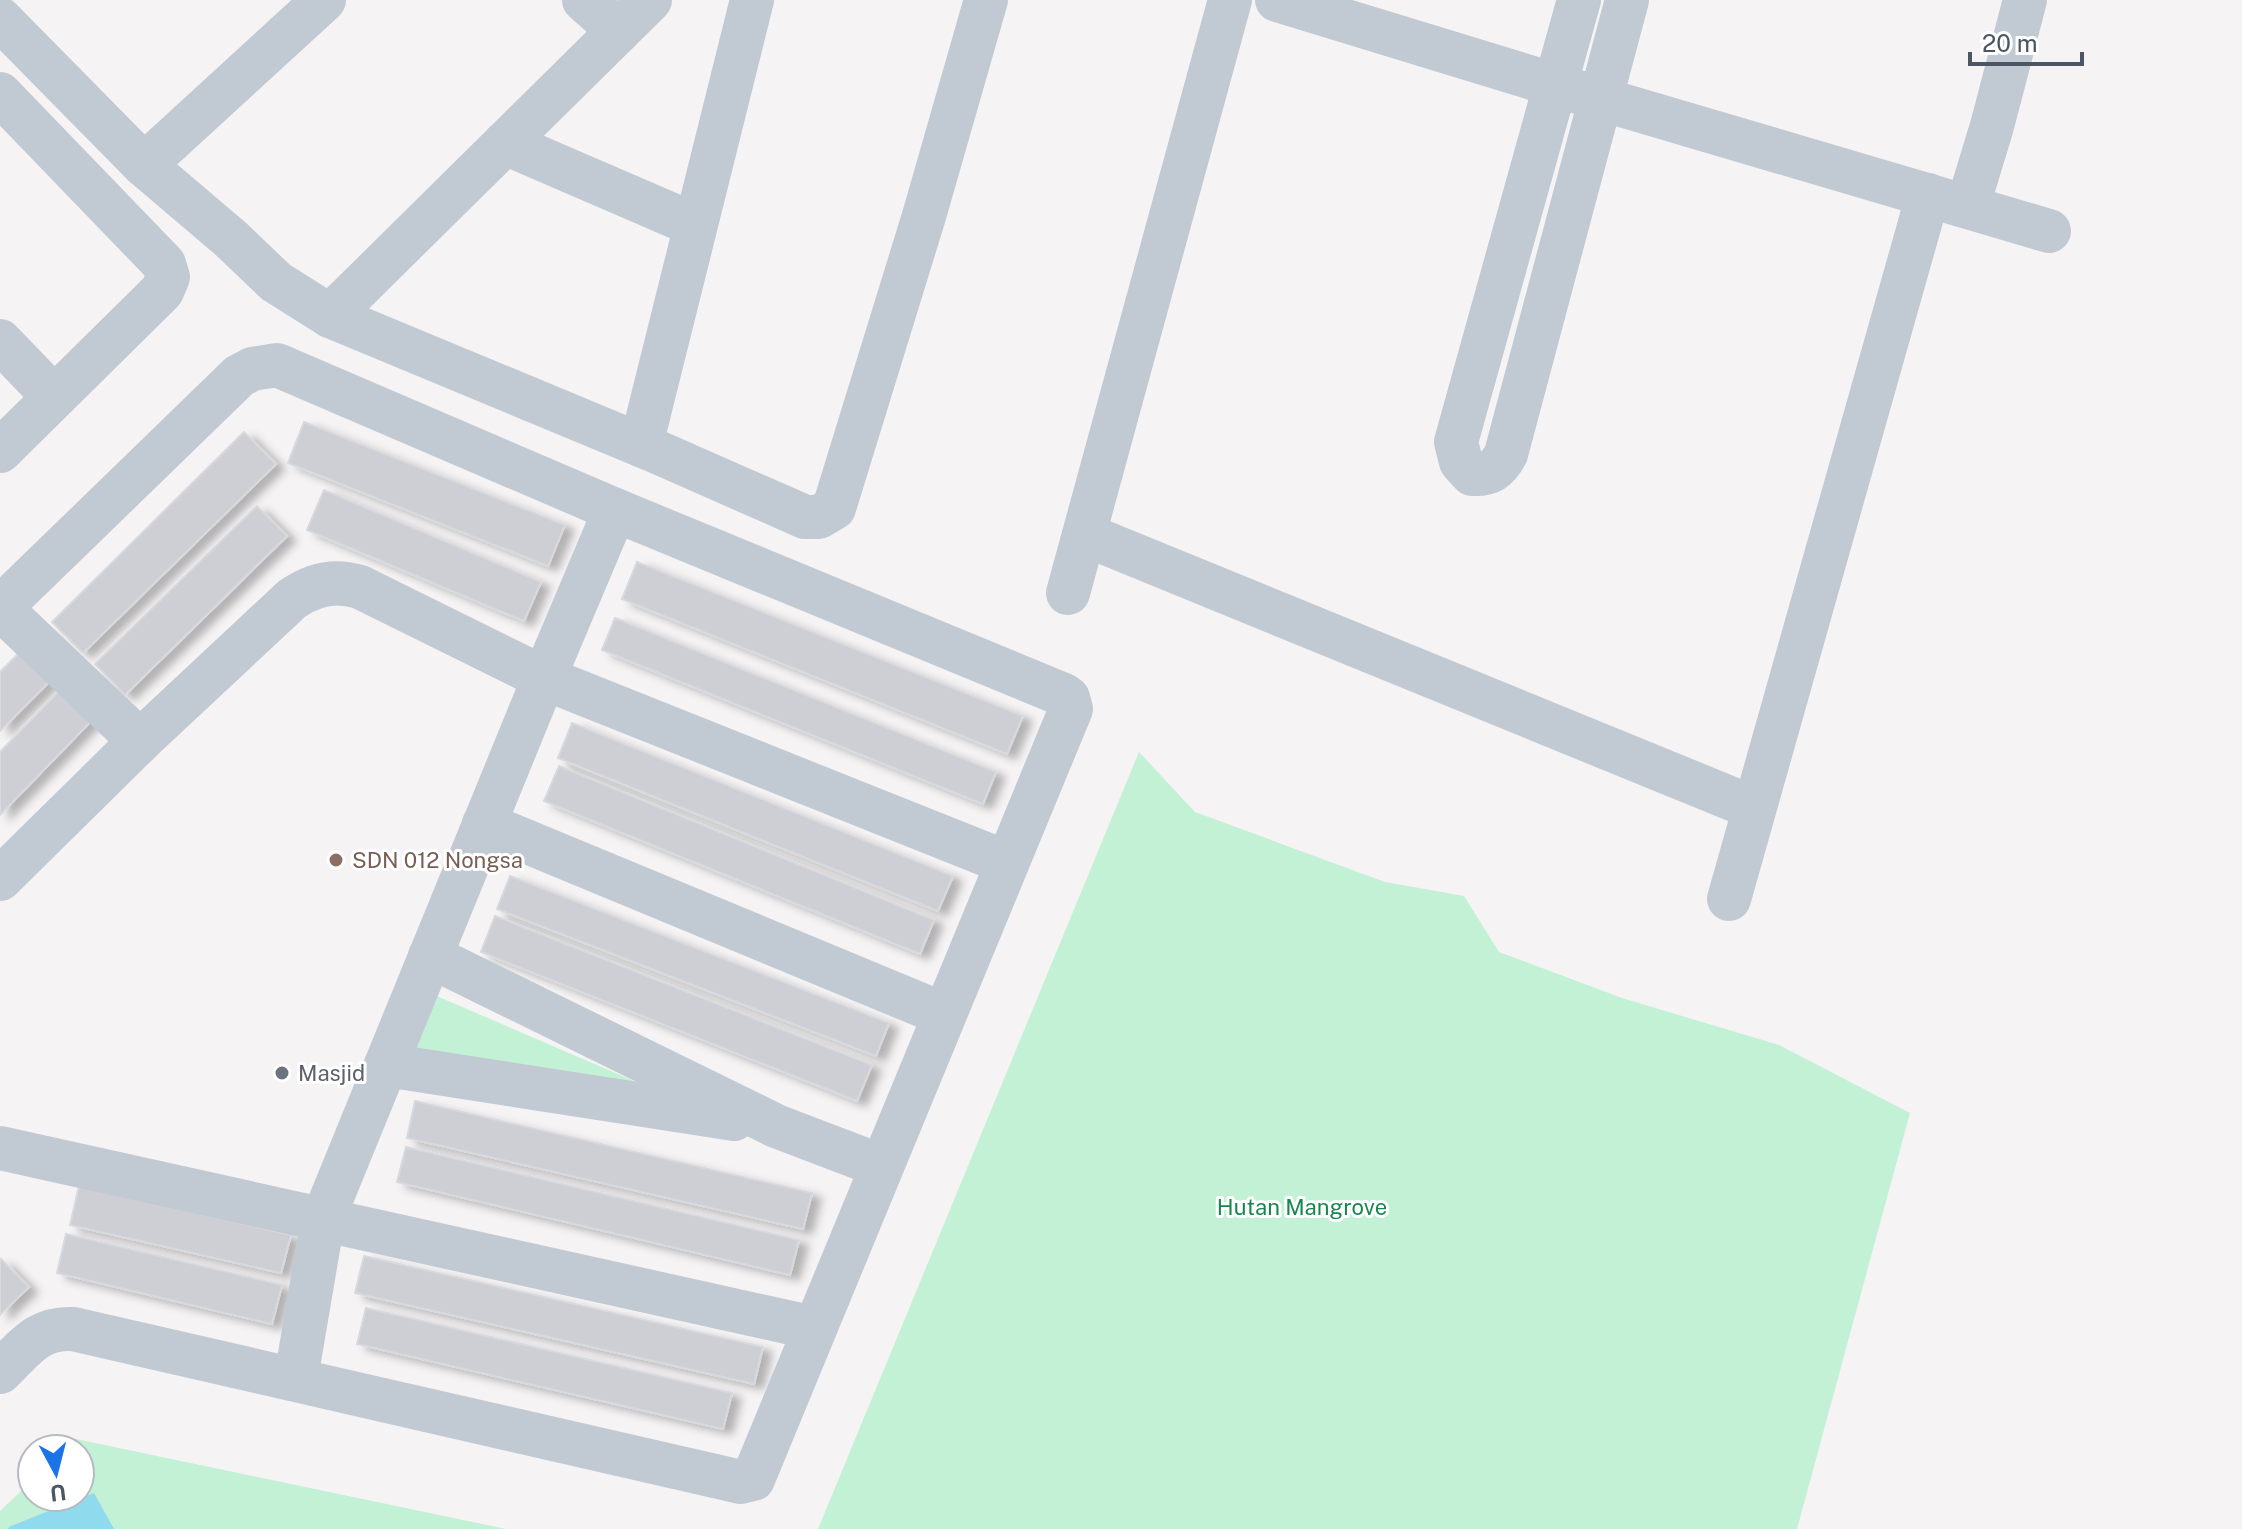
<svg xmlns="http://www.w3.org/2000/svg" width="2242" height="1529" viewBox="0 0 2242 1529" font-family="'Public Sans',sans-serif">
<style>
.green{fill:#c3f1d5}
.water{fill:#90daee}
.building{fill:#cdcfd5;stroke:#d7d9de;stroke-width:2;filter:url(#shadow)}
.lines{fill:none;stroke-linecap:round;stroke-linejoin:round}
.minor{stroke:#c1cad2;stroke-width:44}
.education-dot{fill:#8d6e63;stroke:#fff;stroke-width:3}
.worship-dot{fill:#6b7280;stroke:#fff;stroke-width:3}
.labels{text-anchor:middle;stroke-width:6;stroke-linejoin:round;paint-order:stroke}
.education-label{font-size:22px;fill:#785e54;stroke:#fff;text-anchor:start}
.worship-label{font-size:22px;fill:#5b616d;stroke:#fff;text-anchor:start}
.park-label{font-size:22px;fill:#17864f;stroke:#fff}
</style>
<defs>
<filter id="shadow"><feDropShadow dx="9" dy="5" stdDeviation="4" flood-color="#0004"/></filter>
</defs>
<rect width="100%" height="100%" fill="#f5f3f3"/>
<g class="green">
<path d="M1139,752L1195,812L1385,882L1464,896L1499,952L1622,998L1779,1045L1910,1113L1797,1529H818Z"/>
<path d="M432,994L648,1087L413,1051Z"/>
<path d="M76,1439L506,1529H0V1511L32,1481V1497H80V1449H66Z"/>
</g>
<path class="water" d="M94,1493L114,1529H7L11,1526Z"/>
<g class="building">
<path d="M304,422L565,525L548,566L288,463Z"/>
<path d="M244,432L276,464L83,653L52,622Z"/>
<path d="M324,490L541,582L524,621L307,530Z"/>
<path d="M257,506L287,536L125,695L95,664Z"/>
<path d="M637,562L1023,716L1007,754L622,599Z"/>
<path d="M615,618L996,772L983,804L602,650Z"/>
<path d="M24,648L54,677L0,731V672Z"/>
<path d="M67,683L99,713L0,815V752Z"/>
<path d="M572,723L953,876L938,911L558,758Z"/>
<path d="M559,766L934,920L920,954L544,801Z"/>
<path d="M510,876L889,1023L876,1056L497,909Z"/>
<path d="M495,916L872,1065L857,1101L481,952Z"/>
<path d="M415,1101L812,1193L803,1229L407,1138Z"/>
<path d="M406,1147L799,1240L790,1275L397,1182Z"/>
<path d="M79,1186L291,1235L281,1273L70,1225Z"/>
<path d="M66,1234L282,1285L272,1324L57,1273Z"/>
<path d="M364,1256L763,1347L754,1384L355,1293Z"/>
<path d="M1,1259L29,1287L0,1315V1260Z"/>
<path d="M366,1308L732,1393L723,1429L357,1344Z"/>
</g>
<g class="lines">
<g class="minor">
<path d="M584,0L619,31"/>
<path d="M1277,0L1601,99L2049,231"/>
<path d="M1579,0L1456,442L1461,462L1472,474C1490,475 1498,469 1506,454L1627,0"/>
<path d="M0,19L144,165L231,239L276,282L330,316L655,451L805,517H819L834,508L924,216L986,0"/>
<path d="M0,94L164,264L168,277L162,291L0,451"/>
<path d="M505,143L695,225"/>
<path d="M144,165L324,0"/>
<path d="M1968,205L1992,126L2025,0"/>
<path d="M330,316L650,0"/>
<path d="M0,341L54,397"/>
<path d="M641,445L752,0"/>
<path d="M1086,535L1754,808"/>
<path d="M1068,593L1230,0"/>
<path d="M0,608L239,376L252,369L277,365L615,510L1064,695L1068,698L1071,709L753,1479L741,1482L73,1329C37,1327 24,1349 0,1372"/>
<path d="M0,608L140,741"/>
<path d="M484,824L943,1014"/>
<path d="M0,879L140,741L292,599C313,584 335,579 360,587L544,678L1005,862"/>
<path d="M1729,899L1928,195"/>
<path d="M430,956L776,1126L881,1166"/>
<path d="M386,1065L734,1119"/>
<path d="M0,1148L814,1328"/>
<path d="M296,1378L323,1219L544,678L615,510"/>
</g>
</g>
<circle class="education-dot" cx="336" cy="860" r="8"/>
<circle class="worship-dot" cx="282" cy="1073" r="8"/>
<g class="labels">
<g class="education-label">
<text x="352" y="868">SDN 012 Nongsa</text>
</g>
<g class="worship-label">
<text x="298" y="1081">Masjid</text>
</g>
<g class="park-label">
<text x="1302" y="1215">Hutan Mangrove</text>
</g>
</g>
<g transform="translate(56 1473) rotate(173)"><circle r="38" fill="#ffffff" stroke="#b7bbc0" stroke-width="2"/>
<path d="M0-6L14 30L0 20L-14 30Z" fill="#1a73e8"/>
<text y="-12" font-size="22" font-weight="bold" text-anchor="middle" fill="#4a5661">U</text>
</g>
<path d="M1970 52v12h112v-12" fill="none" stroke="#4a5661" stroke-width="4"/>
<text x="1982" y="52" font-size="24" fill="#4a5661" stroke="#ffffff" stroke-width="6" paint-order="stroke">20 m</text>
</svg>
